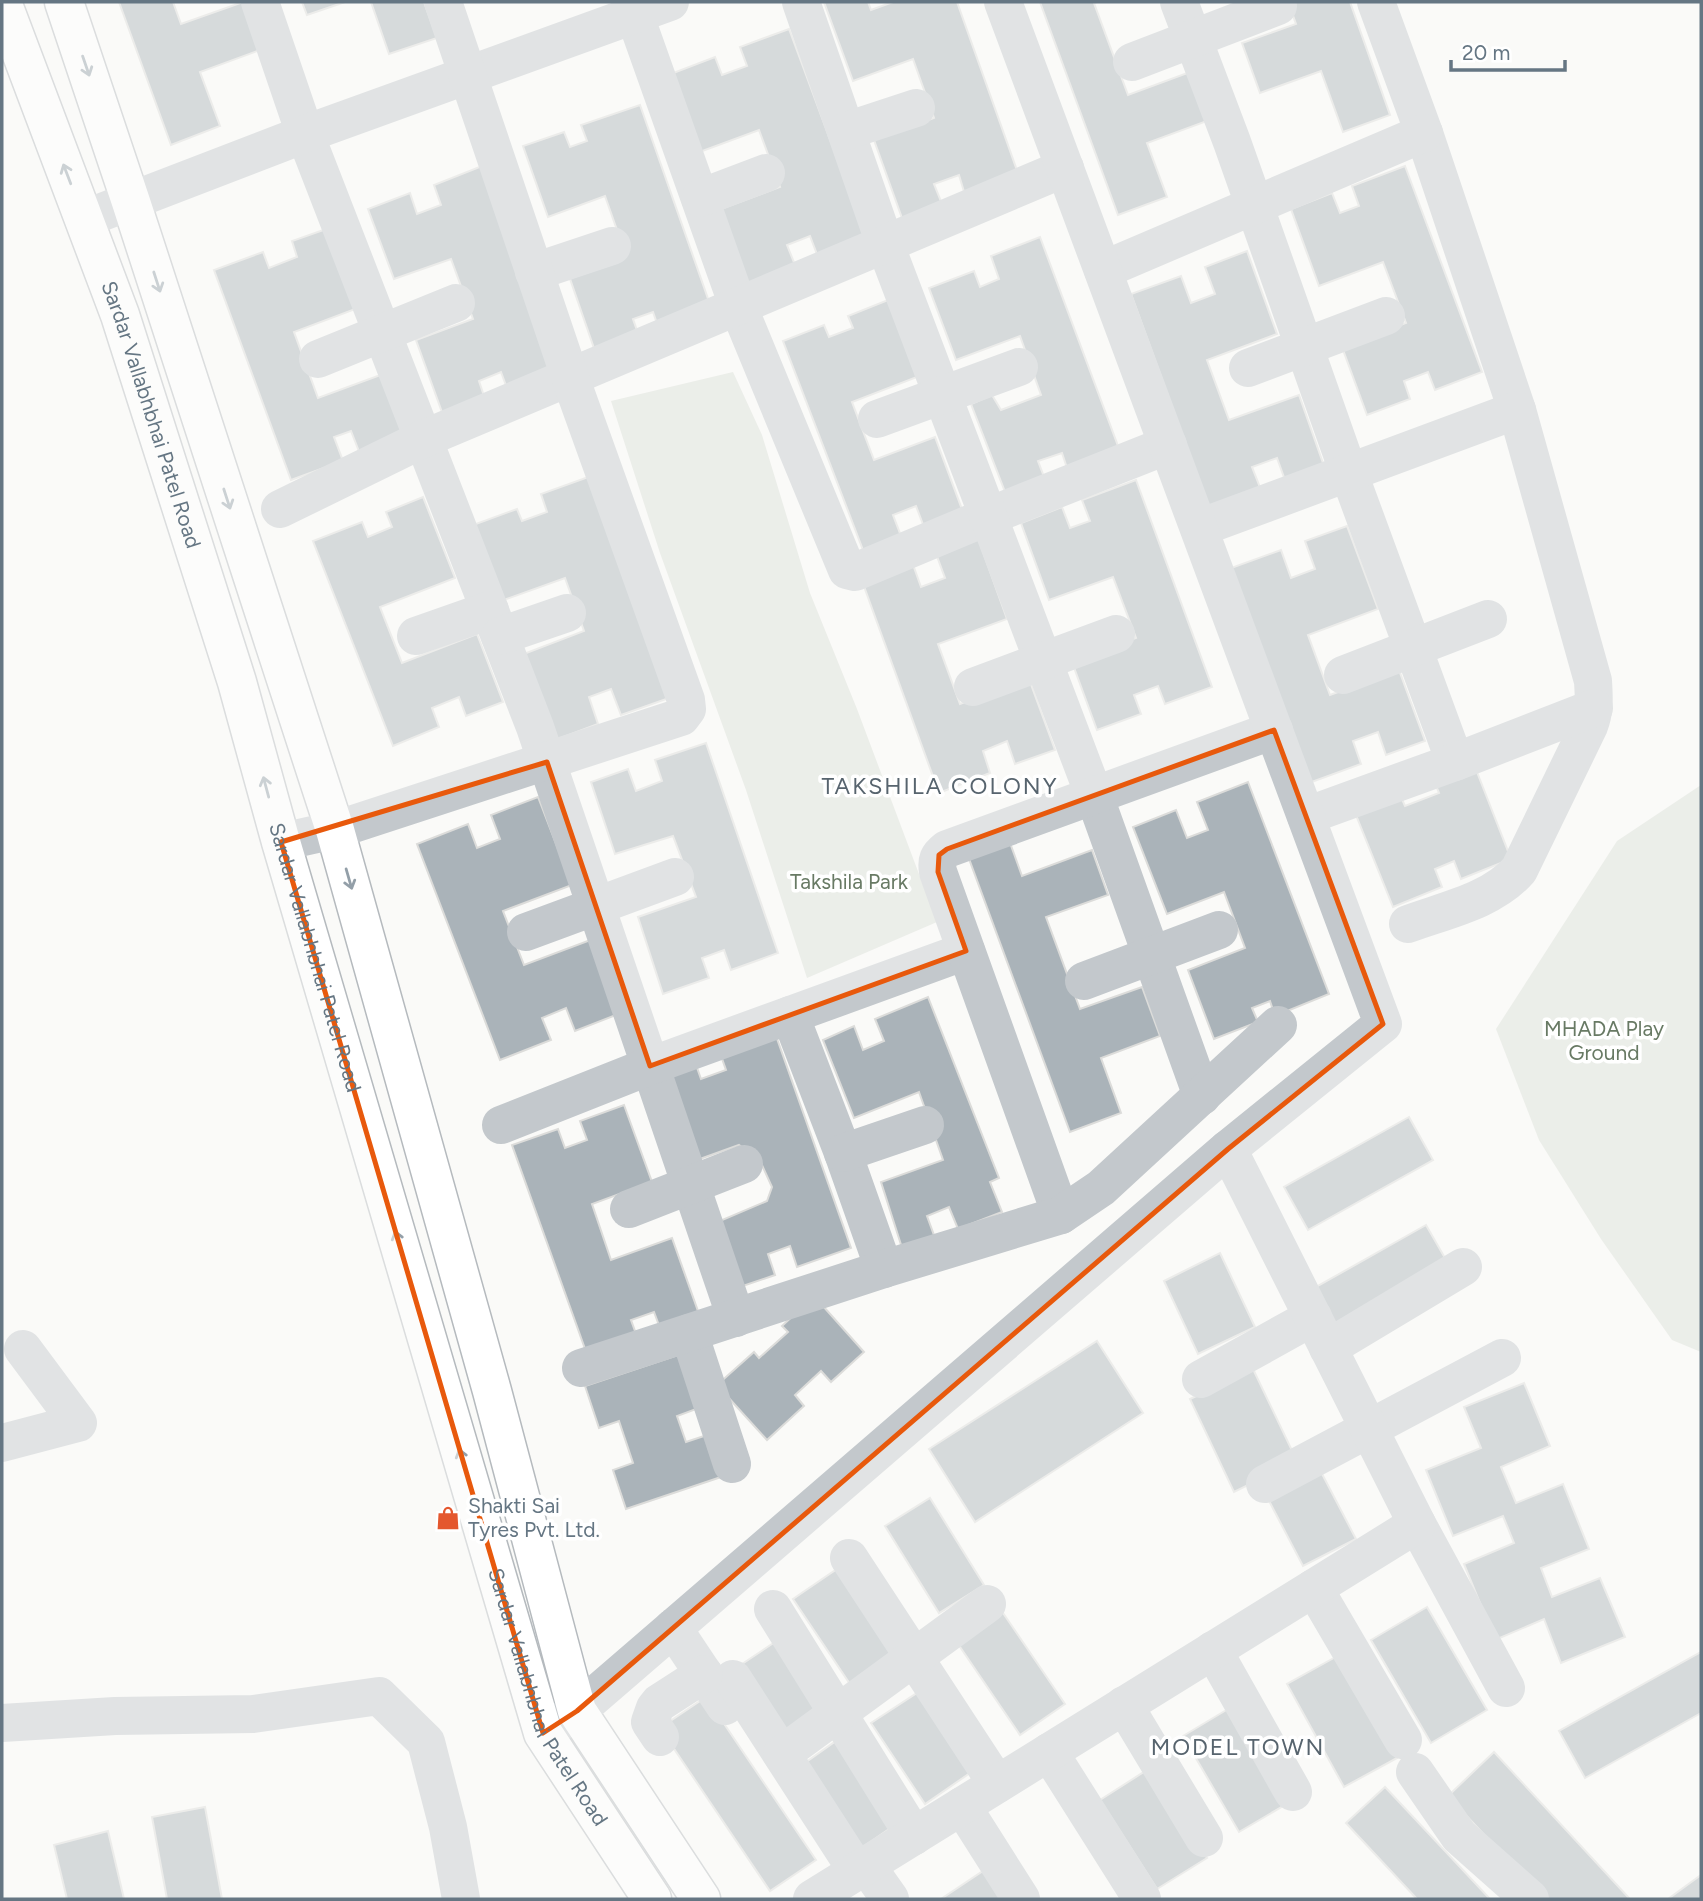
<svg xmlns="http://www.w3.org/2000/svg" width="1703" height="1901" viewBox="0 0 1703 1901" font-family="Figtree,sans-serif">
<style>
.green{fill:#dadfd7}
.building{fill:#aab3b9;stroke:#dcdcda;stroke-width:2}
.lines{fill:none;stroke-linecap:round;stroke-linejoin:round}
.major-casing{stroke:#b5babe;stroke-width:41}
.minor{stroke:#c3c8cc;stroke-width:38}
.major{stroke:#fff;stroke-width:38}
.oneway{stroke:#939fa8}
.marked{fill:none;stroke:#e8590c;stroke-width:5;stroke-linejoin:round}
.labels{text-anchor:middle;stroke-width:7;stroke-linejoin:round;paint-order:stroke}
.street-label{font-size:21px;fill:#657683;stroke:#fff}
.park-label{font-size:21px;fill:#687a64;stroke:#fff}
.poi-label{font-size:21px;fill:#657683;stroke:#fff;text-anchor:start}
.neighbourhood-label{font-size:23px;letter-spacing:2px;fill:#57646e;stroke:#fff}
</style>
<rect width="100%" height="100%" fill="#fafaf8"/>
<g class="green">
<path d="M733,372L762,435L810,593L857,709L937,922L807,978L746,790L660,553L611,401Z"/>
<path d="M1701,785V1352L1672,1340L1601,1239L1539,1140L1496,1029L1617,841Z"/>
</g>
<g class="building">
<path d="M119,2H173L181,24L243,2L260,50L200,72L220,126L171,145Z"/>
<path d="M302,2H345L307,15Z"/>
<path d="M371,2H424L437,38L389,54Z"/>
<path d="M824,2H868L871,10L893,2H957L1019,176L965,195L959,175L934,184L942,204L902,218L874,140L934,118L913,59L853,81Z"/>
<path d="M1040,2H1097L1094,3L1128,95L1190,72L1207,121L1147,143L1167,197L1118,215Z"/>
<path d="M1288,2H1350L1390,115L1343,132L1321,71L1260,93L1242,43L1296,24Z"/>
<path d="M789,29L867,239L818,257L810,236L787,245L795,265L746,284L718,210L780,187L759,130L697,153L668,75L715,57L722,75L747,66L740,47Z"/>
<path d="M640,105L713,313L660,332L653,312L633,319L640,339L596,354L567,270L624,250L605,196L548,217L523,146L564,132L570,147L587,141L581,125Z"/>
<path d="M482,166L557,373L508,391L501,372L479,381L485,399L443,415L416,340L473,319L451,259L394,279L368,209L410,193L417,214L441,205L434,185Z"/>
<path d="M1405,166L1482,372L1435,390L1428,372L1404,381L1410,399L1367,415L1342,347L1406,323L1383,262L1319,286L1291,209L1332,193L1340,213L1359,206L1352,186Z"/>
<path d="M329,228L358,308L294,332L318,398L383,374L406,437L360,454L351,431L334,437L343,461L291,480L214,270L263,252L269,268L297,257L292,241Z"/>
<path d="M1040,237L1121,454L1069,474L1062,453L1038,461L1046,482L1007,497L971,404L992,395L1001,410L1041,395L1020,336L956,360L929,288L974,271L980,287L999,279L991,256Z"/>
<path d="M1247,251L1277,334L1207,360L1229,420L1299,395L1324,466L1285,480L1277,458L1252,467L1261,490L1209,509L1131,294L1181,276L1191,303L1215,294L1205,267Z"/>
<path d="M888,300L917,377L852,402L874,460L935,437L963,512L924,527L916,506L893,515L901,536L863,550L783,341L824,325L829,337L853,328L848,316Z"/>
<path d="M591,476L672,697L621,715L611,689L589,697L598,724L553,741L521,655L584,631L565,578L501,601L473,525L517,509L522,521L547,512L541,494Z"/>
<path d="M1136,480L1212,687L1165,704L1158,686L1134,695L1141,714L1097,730L1072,662L1136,638L1113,577L1049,600L1021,523L1062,507L1070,528L1090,521L1082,500Z"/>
<path d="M423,497L455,578L380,607L402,663L477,634L503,702L466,716L459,697L432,708L439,727L393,746L313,541L362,522L368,537L392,527L386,512Z"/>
<path d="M1347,526L1378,609L1308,635L1330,695L1399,670L1425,741L1386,755L1378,732L1353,741L1361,764L1309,783L1231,568L1281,550L1291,578L1315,569L1305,541Z"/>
<path d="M977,535L1007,619L938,644L960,704L1029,679L1055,750L1015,764L1007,741L983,751L990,773L939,793L861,578L911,559L921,587L945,578L935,551Z"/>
<path d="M706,743L778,953L731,970L724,950L702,958L709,978L663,994L638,917L696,897L673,836L615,854L591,782L628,769L636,791L662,781L655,760Z"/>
<path d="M1475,767L1511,859L1461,879L1454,861L1435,869L1442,887L1393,907L1356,815L1401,797L1405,806L1439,793L1435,783Z"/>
<path d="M1248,782L1329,994L1275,1016L1270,1001L1252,1008L1258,1022L1214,1039L1188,970L1245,948L1224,892L1167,914L1133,827L1176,810L1187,838L1208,830L1197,802Z"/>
<path d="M538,797L572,885L503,911L524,965L593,939L621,1013L575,1031L566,1008L542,1018L551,1040L500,1060L417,844L468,824L477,848L500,839L491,815Z"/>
<path d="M1009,840L1022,876L1092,850L1108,895L1046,917L1080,1009L1142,987L1160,1036L1101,1058L1121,1113L1070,1132L968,856Z"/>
<path d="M928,997L999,1178L990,1182L1002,1212L958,1229L949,1207L927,1216L935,1238L903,1251L881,1182L943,1160L919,1092L854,1118L823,1040L854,1026L863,1050L884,1041L875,1019Z"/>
<path d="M775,1033L851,1248L797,1267L790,1246L768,1254L775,1275L731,1290L708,1226L767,1201L772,1187L761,1163L739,1145L686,1164L656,1076L695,1062L701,1079L726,1070L720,1053Z"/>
<path d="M624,1105L652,1182L592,1204L611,1260L672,1238L699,1314L660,1328L654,1312L631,1320L639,1342L589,1360L512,1145L558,1129L565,1148L587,1140L580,1121Z"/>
<path d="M1409,1117L1433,1160L1308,1230L1284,1187Z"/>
<path d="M1426,1225L1449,1265L1331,1331L1309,1291Z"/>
<path d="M1220,1253L1255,1327L1198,1354L1164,1281Z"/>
<path d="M814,1296L864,1352L831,1382L821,1371L795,1395L804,1406L767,1440L717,1385L754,1352L759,1358L788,1332L782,1326Z"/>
<path d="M1097,1341L1143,1413L975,1522L929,1449Z"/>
<path d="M681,1354L699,1408L677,1416L686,1442L707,1435L721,1477L626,1509L613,1470L633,1463L619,1421L599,1428L585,1386Z"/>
<path d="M1253,1369L1297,1461L1234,1492L1190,1399Z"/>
<path d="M1524,1383L1550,1446L1501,1467L1516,1503L1563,1484L1589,1549L1541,1568L1552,1597L1600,1578L1625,1637L1561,1663L1544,1619L1495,1640L1464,1564L1514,1543L1503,1516L1453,1536L1426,1470L1481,1448L1464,1407Z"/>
<path d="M1320,1470L1356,1539L1303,1566L1267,1497Z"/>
<path d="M930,1498L984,1585L939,1613L885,1526Z"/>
<path d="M837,1569L896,1657L852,1687L793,1599Z"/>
<path d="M1427,1607L1487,1710L1431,1743L1371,1640Z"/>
<path d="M1001,1610L1065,1704L1020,1735L956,1641Z"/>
<path d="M784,1636L831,1706L780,1741L733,1670Z"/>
<path d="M1701,1652V1713L1585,1778L1559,1731Z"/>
<path d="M1341,1654L1397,1758L1344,1787L1287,1684Z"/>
<path d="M917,1693L970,1773L925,1804L871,1723Z"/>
<path d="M706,1697L816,1860L770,1891L660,1728Z"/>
<path d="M1233,1706L1290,1802L1239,1832L1183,1736Z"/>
<path d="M843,1736L902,1820L853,1854L795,1770Z"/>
<path d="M1494,1752L1629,1898L1628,1899H1544L1448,1796Z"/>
<path d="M1150,1768L1207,1858L1157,1889L1100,1800Z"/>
<path d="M1385,1787L1490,1899H1417L1346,1823Z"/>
<path d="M205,1807L222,1899H167L152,1817Z"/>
<path d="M108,1831L124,1899H67L54,1845Z"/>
<path d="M986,1869L1006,1899H941Z"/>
<path d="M1701,1875V1899H1668Z"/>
</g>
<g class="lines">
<g class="major-casing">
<g id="major">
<path id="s1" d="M2,2L120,315L237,682L281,842L543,1733L652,1899"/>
<path d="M64,2L131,202L335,830L492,1391L577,1711L701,1899"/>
</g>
</g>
<g class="minor">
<path d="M260,2L305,134L535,727L736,1318"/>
<path d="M630,2L738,306L847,570L855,572L989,516L1168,445"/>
<path d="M801,2L885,244L1094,795L1202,1096"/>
<path d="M1179,2L1232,142L1348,471L1455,762"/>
<path d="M1376,2L1424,133L1517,410L1593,681C1594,697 1595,711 1589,726L1519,870C1492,901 1446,910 1408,924"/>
<path d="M1132,62L1278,6"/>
<path d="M846,131L916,108"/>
<path d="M700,198L766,173"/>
<path d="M84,219L305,134L670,2"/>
<path d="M1103,270L1424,133"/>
<path d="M534,272L612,246"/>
<path d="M318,359L456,303"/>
<path d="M1248,368L1386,316"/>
<path d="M877,419L1019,367"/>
<path d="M280,509L423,439L1065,168"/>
<path d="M1199,528L1517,410"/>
<path d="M416,636L490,610"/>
<path d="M500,636L567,613"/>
<path d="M1343,675L1488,619"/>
<path d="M973,687L1116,634"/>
<path d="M1306,816L1455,762L1594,708"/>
<path d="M281,842L335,830L681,717L687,709L686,700L570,377L443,2"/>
<path d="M526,932L675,877"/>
<path d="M1084,981L1219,930"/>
<path d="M790,1015L966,951"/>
<path d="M501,1125L650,1066L790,1015L843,1153L884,1269"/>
<path d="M843,1153L925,1125"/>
<path d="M629,1209L744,1164"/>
<path d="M1061,1215L938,872C936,860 938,856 947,849L1274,730"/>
<path d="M689,1333L732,1464"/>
<path d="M1328,1348L1463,1267"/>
<path d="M581,1368L884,1269L1061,1215L1101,1188L1278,1025"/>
<path d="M1201,1379L1313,1317"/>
<path d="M2,1443L78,1423L23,1349"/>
<path d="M1265,1484L1502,1358"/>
<path d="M1417,1524L1506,1688"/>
<path d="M849,1558L997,1784"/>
<path d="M1314,1588L1403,1740"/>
<path d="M773,1609L914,1836"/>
<path d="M673,1628L725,1706"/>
<path d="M1213,1650L1293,1792"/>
<path d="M733,1679L857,1871"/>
<path d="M1124,1705L1204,1838"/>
<path d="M2,1723L115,1716L253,1714L379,1696L426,1742L448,1827L461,1899"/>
<path d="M543,1733L577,1711L1228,1149L1383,1024L1003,2"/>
<path d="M660,1737L650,1722L655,1708L659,1703L704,1674"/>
<path d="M1049,1752L1142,1899"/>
<path d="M782,1754L987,1604"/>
<path d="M1415,1772L1459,1836L1530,1899"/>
<path d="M962,1806L1021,1899"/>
<path d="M866,1865L890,1899"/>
<path d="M812,1899L1417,1524L1228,1149"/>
</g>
<use href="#major" class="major"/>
</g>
<defs><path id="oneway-shaft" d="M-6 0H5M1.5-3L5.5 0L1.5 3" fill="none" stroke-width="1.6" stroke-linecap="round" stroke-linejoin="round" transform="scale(1.75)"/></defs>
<g class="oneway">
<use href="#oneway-shaft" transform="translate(86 66) rotate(71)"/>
<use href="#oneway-shaft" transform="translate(67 174) rotate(-111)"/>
<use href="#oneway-shaft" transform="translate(157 282) rotate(72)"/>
<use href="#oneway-shaft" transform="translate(227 499) rotate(72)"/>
<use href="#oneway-shaft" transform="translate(266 787) rotate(-105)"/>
<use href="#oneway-shaft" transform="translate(349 879) rotate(74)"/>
<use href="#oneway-shaft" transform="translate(398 1241) rotate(-106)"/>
<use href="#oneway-shaft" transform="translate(462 1459) rotate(-106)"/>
</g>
<path d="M0 0H1703V1901H0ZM1274,730L1383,1024L1228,1149L577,1711L543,1733L281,842L547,762L650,1066L966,951L938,872L939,855L947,849Z" fill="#fafaf8" fill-opacity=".55" fill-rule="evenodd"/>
<path class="marked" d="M1274,730L1383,1024L1228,1149L577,1711L543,1733L281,842L547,762L650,1066L966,951L938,872L939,855L947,849Z"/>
<defs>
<g id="shop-bare" transform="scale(1.89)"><path d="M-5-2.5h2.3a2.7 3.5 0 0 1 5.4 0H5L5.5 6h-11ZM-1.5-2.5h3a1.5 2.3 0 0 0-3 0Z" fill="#e4572e" stroke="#fff" stroke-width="2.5" paint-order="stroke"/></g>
</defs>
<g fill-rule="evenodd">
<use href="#shop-bare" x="448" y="1518"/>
</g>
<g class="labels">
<g class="street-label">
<text dy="7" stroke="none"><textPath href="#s1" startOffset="439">Sardar Vallabhbhai Patel Road</textPath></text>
<text dy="7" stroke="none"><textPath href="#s1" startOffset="1006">Sardar Vallabhbhai Patel Road</textPath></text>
<text dy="7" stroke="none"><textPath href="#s1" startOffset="1783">Sardar Vallabhbhai Patel Road</textPath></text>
</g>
<g class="park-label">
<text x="849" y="889">Takshila Park</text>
<text x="1604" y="1036">MHADA Play<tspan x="1604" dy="24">Ground</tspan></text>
</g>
<g class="poi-label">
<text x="468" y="1513">Shakti Sai<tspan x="468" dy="24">Tyres Pvt. Ltd.</tspan></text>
</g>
<g class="neighbourhood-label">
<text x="940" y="794">TAKSHILA COLONY</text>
<text x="1238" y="1755">MODEL TOWN</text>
</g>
</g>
<rect width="1703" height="1901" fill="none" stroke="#657683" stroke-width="7"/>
<path d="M1451 60v10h114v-10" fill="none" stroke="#657683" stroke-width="3.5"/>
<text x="1462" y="60" font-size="21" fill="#657683" stroke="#ffffff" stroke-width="5" paint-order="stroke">20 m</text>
</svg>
